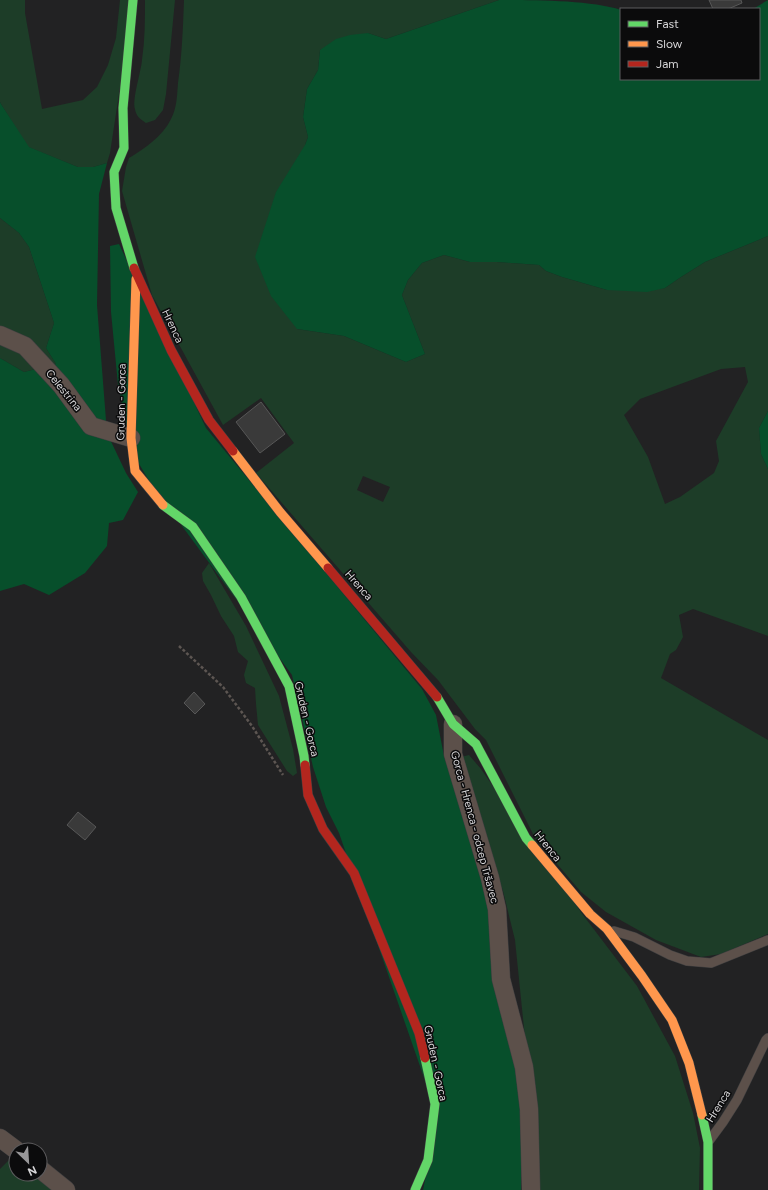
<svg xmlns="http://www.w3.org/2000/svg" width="768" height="1190" viewBox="0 0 768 1190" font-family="Figtree,sans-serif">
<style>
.green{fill:#1d3d28;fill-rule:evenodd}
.forest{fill:#074f2b}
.building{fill:#3a3a3a;stroke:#575757}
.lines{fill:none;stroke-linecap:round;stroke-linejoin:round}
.lane-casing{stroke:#3f3f40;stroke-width:10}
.street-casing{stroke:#3f3f40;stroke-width:19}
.fast-casing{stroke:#3f3f40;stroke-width:10}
.slow-casing{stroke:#3f3f40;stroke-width:10}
.jam-casing{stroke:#3f3f40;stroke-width:10}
.path{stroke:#5d5652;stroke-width:2.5;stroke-dasharray:3 2;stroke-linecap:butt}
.lane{stroke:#5c504a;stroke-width:9}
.street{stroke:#5c504a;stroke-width:18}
.fast{stroke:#63d668;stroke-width:9}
.slow{stroke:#ff974d;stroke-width:9}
.jam{stroke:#b3261e;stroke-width:9}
.labels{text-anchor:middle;stroke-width:3;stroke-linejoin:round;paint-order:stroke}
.street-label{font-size:11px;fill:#d7d6d8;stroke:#0b0b0c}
</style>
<rect width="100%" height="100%" fill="#222223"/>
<g class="green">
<path d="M0,0H25V13L42,109L83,100L97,87L108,65L116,38L120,0H129L122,74L110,153L107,163L93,167H78L28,147L1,104L0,102Z"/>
<path d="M145,0H175L166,94L163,110L155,120L146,123C140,119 136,116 135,109C132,99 141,72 142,60C145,40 145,20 145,0Z"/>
<path d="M184,0H499L386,39L368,33L320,50L318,70L307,89L303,117L308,137L305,145L297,329L344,336L406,362L425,354L402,295L408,280L422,263L444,255L470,262H497L539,265L546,271L562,277L607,290L665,288L681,277L705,262L768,236V411L759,428L761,454L768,469V636L693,609L679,615L683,637L676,650L670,654L661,678L768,740V934L721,954L701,957L656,940L606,912L581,892L535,838L486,740L475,729L438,680L411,652L256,473L294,443L261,398L223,425L152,295L122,191L126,167L129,158C144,149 163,136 171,119C177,108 177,95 178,83C182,55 183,28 184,0ZM745,367L748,382L716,441L719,461L714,473L680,497L665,504L648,457L624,415L640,399L721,369ZM363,476L390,487L383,502L357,490Z"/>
<path d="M0,218L19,233L29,247L54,323L46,348L56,364L24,372L0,358Z"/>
<path d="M209,563L246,626L279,696L293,749L297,773L293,776L287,771L258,725L256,704L255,688L246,683L244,675L248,661L238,652L234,636L221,616L211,595L203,581L202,573Z"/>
<path d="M469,755L481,769L583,915L637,986L675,1056L693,1113L700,1148L699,1190H533V1116L515,940L503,891L485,843L461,757Z"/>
<path d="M15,1154L16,1174H40L63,1190H0V1169Z"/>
</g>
<g class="forest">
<path d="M499,0C533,0 591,0 621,10V79H759V9H753L768,0V236L705,262L681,277L665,288L647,292L607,290L562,277L546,271L539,265L497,262H470L444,255L422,263L408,280L402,295L425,354L406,362L344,336L297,329L271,296L255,257L276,192L305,145L308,137L303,117L307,89L318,70L320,50L336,39L350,35L368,33L386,39Z"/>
<path d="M0,102L1,104L29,147L78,167H93L107,163L99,194L97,305L107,433L126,473L138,492L123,520L109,523L107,546L85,573L49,595L24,584L0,591V358L24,372L56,364L46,348L54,323L29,247L19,233L0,218Z"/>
<path d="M119,244L206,428L422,689L436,715L444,756L474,846L495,924L522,1117L521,1190H423L438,1118L339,833L326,807L313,767L292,675L151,484L132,452L118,385L111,312L110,246Z"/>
<path d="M768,411V469L761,454L759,428Z"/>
</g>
<g class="building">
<path d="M709,0H741L742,3L728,9H713Z"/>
<path d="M261,402L285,434L260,453L236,422Z"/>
<path d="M194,692L205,704L195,714L184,703Z"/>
<path d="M78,812L96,827L85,840L67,825Z"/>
</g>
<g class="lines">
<g class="lane-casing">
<g id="lane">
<path d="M614,931L634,937L670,955L687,961L711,963L768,940"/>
<path d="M709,1141L723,1122L737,1100L766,1040L768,1038"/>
</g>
</g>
<g class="street-casing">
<g id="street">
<path d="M0,335L25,346L61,385L91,426L131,438"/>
<path d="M453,724V754L490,878L497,909L501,979L524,1067L529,1109L531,1190"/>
<path d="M0,1138L16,1150"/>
<path d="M40,1169L66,1190"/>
</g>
</g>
<g class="fast-casing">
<g id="fast">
<path d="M133,0L123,108L124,148L114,172L116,208L134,268"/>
<path d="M163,505L193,527L241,597L289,686L304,756L305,765"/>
<path d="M437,697L453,724L476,744L526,838L532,845"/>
<path d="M702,1115L708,1142V1190"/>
<path d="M415,1190L428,1160L435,1104L425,1058"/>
</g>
</g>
<g class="slow-casing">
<g id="slow">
<path d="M136,279L131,438L135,471L163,505"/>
<path d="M233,451L280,512L328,568"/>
<path d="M532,845L590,914L607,929L642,976L672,1020L689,1063L702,1115"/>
</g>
</g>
<g class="jam-casing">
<g id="jam">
<path d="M134,268L171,350L209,420L233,451"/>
<path d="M328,568L437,697"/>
<path d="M305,765L308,795L323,829L354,873L419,1033L425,1058"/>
</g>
</g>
<path class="path" d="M179,646L223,687L252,726L283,775"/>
<use href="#lane" class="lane"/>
<use href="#street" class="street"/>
<use href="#fast" class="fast"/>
<use href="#slow" class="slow"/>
<use href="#jam" class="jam"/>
</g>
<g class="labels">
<g class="street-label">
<text transform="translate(173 326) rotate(65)" y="4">Hrenca</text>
<text transform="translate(64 390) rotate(51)" y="4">Celestrina</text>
<text transform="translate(121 402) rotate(-89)" y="4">Gruden - Gorca</text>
<text transform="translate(359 585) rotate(49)" y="4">Hrenca</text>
<text transform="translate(307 719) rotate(77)" y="4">Gruden - Gorca</text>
<text transform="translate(475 827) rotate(75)" y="4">Gorca - Hrenca - odcep Tršavec</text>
<text transform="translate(548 846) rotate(51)" y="4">Hrenca</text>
<text transform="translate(436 1063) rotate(78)" y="4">Gruden - Gorca</text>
<text transform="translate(718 1106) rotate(-58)" y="4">Hrenca</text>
</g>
</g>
<rect x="620" y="8" width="140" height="72" fill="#0b0b0c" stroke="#5d5c5e"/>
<rect x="628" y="21" width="20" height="6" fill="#63d668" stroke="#5d5c5e"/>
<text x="656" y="28" font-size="12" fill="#d7d6d8">Fast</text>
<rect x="628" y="41" width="20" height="6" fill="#ff974d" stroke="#5d5c5e"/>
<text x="656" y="48" font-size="12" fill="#d7d6d8">Slow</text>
<rect x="628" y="61" width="20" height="6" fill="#b3261e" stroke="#5d5c5e"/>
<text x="656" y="68" font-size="12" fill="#d7d6d8">Jam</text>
<g transform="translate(28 1162) rotate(155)"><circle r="19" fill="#0b0b0c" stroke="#5d5c5e"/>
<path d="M0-3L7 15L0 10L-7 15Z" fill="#989799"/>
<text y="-6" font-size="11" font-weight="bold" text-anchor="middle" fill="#d7d6d8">N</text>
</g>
</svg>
